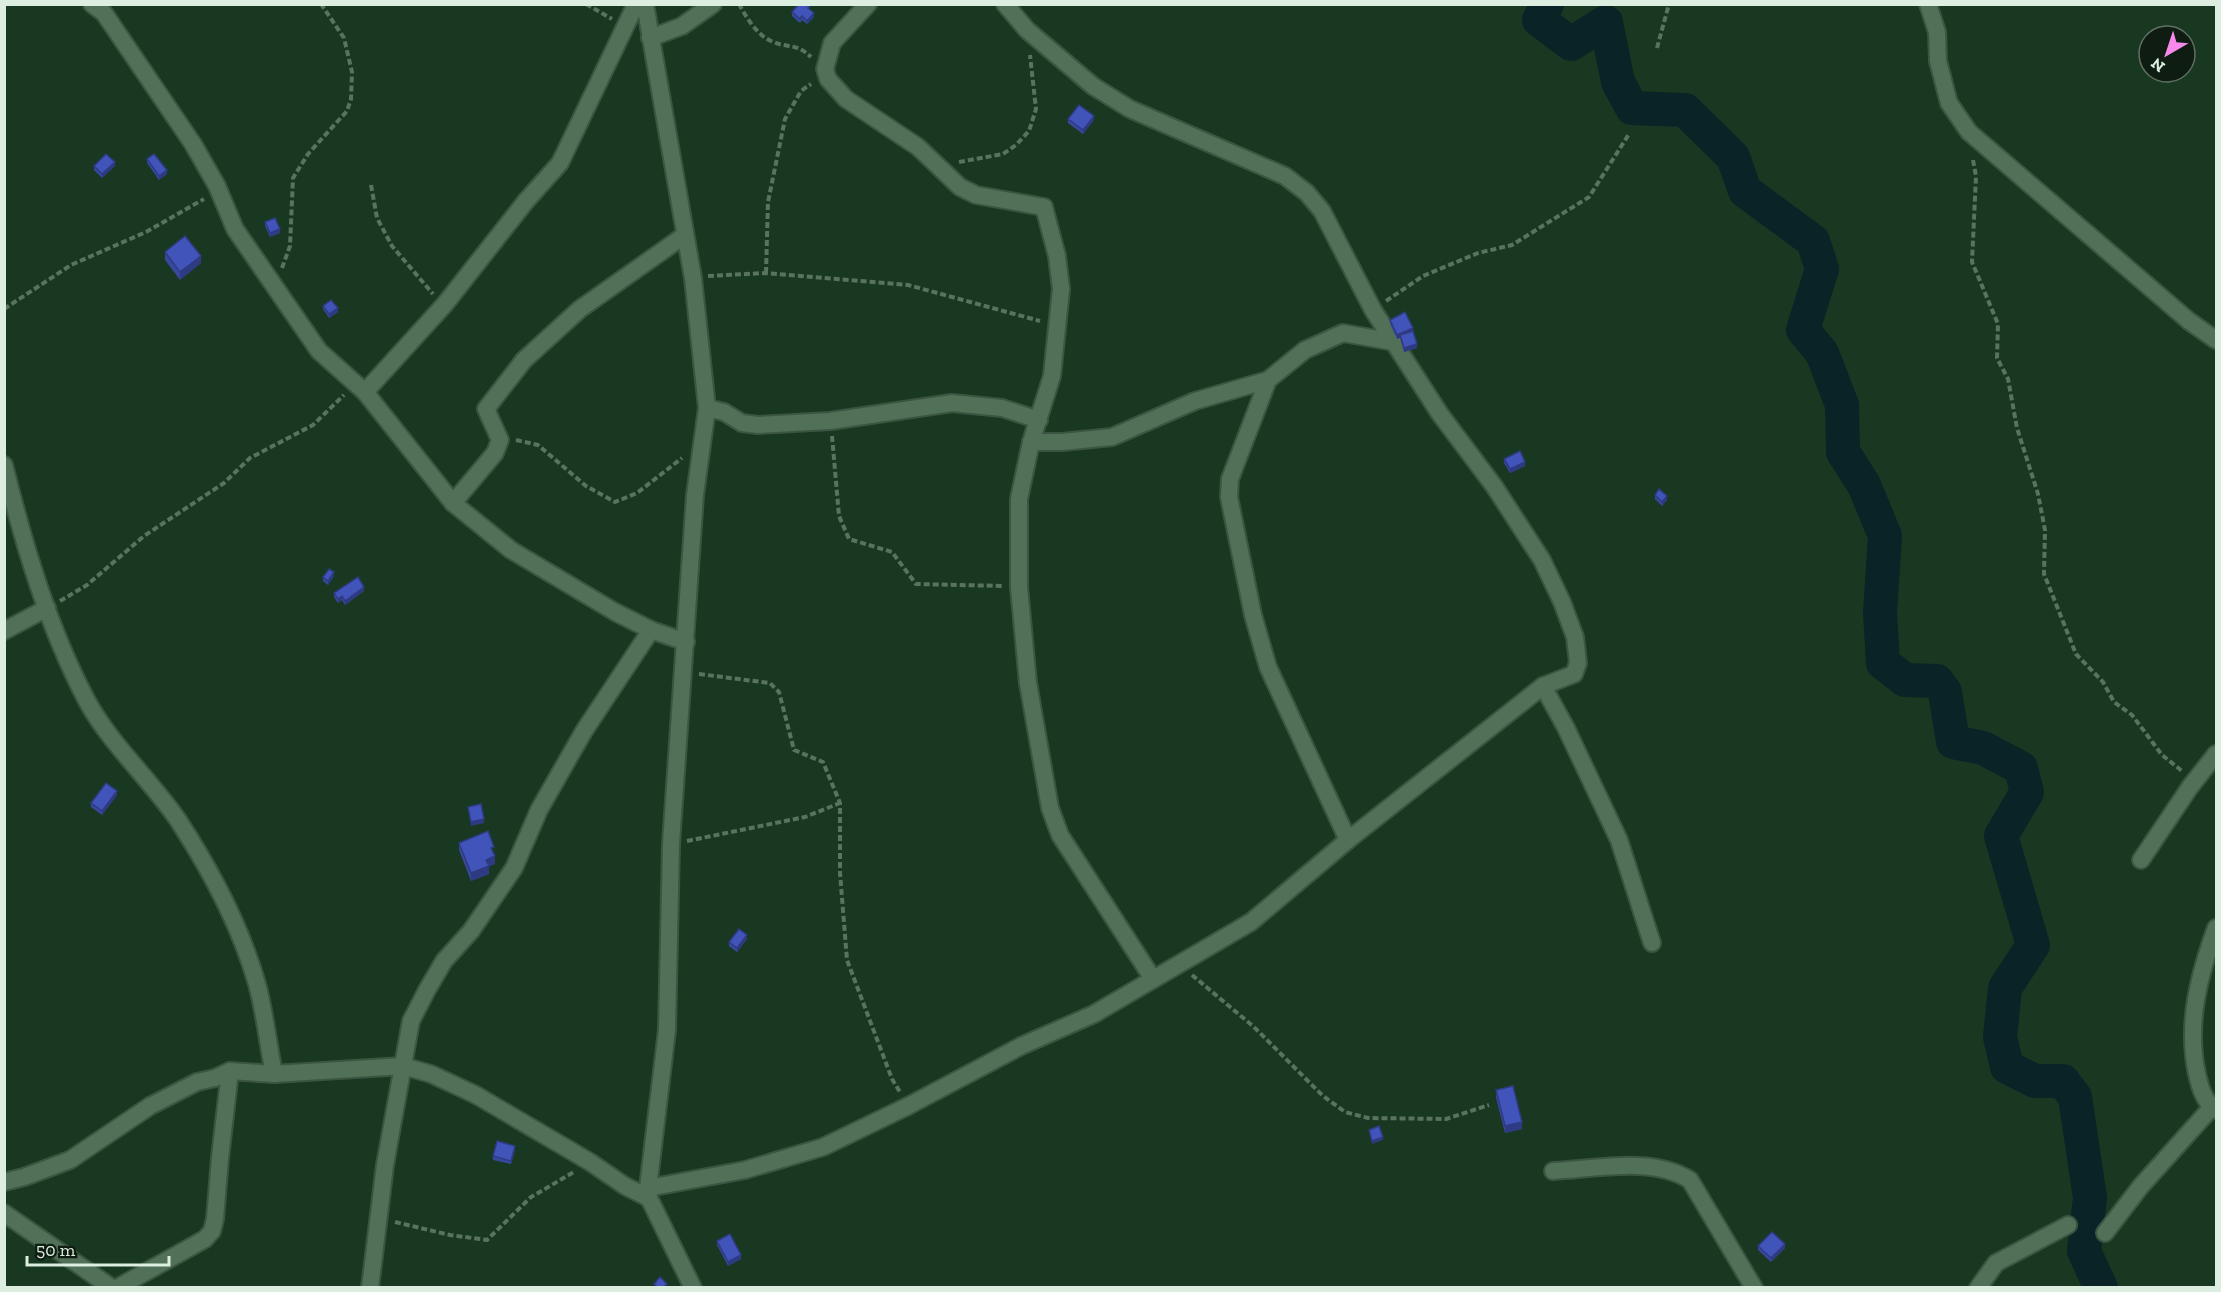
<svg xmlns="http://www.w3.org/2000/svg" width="2221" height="1292" viewBox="0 0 2221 1292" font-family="'Zilla Slab',serif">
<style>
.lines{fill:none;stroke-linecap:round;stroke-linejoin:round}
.river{stroke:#092327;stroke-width:34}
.minor-casing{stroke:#3a5541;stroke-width:20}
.path{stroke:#58735f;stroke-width:4;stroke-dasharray:6 3;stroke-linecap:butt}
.minor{stroke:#507057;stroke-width:16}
.wall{fill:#38489f}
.shaded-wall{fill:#2e3b82}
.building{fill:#4154b9;stroke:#2e3b82;stroke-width:1.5}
</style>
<rect width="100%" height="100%" fill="#193821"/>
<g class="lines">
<path class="river" d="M1547,4L1539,20L1571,44L1606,22L1618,82L1632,108L1685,110L1733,157L1745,191L1813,241L1822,269L1803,330L1822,353L1842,405L1843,452L1864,485L1885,536L1880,613L1883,663L1905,680L1937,681L1945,692L1953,742L1983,748L2021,768L2027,792L2001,836L2033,945L2005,988L2000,1037L2007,1067L2035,1081H2063L2075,1097L2090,1198L2084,1251L2101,1288"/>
<g class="minor-casing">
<g id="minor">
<path d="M92,4L104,13L193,144L217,186L235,229L319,351L365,392L453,503L511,550L615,612L651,630L686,642"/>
<path d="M645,4L693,278L707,408L695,495L671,844L667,1030L648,1188L649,1198L693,1288"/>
<path d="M868,4L832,43L825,69L828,79L846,99L918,147L960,187L976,195L1044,207L1057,256L1061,289L1052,376L1031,442L1019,499V587L1028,683L1050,808L1060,835L1153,979"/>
<path d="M1928,4L1937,32L1938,61L1949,103L1969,132L2189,321L2216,340"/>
<path d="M650,38L682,26L713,4"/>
<path d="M1268,380L1230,479L1229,497L1253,615L1268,667L1348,840"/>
<path d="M365,392L445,304L526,201L560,163L636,4"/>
<path d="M707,408L724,412L742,423L758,425L830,421L952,403L1002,408L1039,420"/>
<path d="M1031,442H1062L1112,437L1195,401L1268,380L1305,350L1343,333L1394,342"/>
<path d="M4,465C24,545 48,627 87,701C111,745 150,779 178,820C210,869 241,928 257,984C265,1013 268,1044 274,1074"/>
<path d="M453,503L495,453L500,440L486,409L524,360L580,309L685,235"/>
<path d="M4,631L47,608"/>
<path d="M1543,686L1566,728L1619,840L1652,943"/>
<path d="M2141,860L2190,787L2216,754"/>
<path d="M2216,928C2199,975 2186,1024 2197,1074C2200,1087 2204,1102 2216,1110"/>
<path d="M1553,1171C1596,1169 1652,1156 1690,1180L1754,1288"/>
<path d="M4,1182L24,1177L70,1160L150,1106L197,1082L215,1078L230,1071L274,1074L403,1066L431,1074L476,1095L590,1162L625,1186L649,1198"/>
<path d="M648,1188L745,1170L823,1147L908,1106L1021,1046L1094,1014L1251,922L1348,840L1543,686L1574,674L1578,663L1575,637L1562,602L1542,560L1494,486L1440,414L1373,310L1322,211L1307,193L1285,176L1130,109L1093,86L1027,30L1005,4"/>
<path d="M4,1213L112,1288"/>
<path d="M2105,1233L2141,1186L2212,1107"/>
<path d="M117,1288L205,1239L212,1231L215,1219L220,1158L230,1071"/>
<path d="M370,1288L385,1165L411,1021L427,990L444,961L471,931L514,868L539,810L584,731L651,630"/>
<path d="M1978,1288L1996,1263L2068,1225"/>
</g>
</g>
<g class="path">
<path d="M586,4L612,19"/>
<path d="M739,4C746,17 757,35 771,41C788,49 795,42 811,57"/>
<path d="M1657,48L1669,4"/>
<path d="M1973,160L1976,176L1972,262L1998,324L1997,358L2008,379L2017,428L2038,494L2045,530L2044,574L2076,654L2103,682L2114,702L2132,715L2162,755L2182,771"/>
<path d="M959,162L1003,154L1016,145L1029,131L1036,109L1030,55"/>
<path d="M371,185L377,218L392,246L433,294"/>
<path d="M282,268L290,246L293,178L308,154L347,111L351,99L352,72L344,38L321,4"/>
<path d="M766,273L768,202L785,119L801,91L811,84"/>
<path d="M708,276L766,273L908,285L1040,321"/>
<path d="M1386,301L1423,276L1478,253L1512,245L1589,197L1629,134"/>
<path d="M4,309L71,265L146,232L204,199"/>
<path d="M832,436L839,516L849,539L892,552L916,584L1004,586"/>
<path d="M516,440L538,445L586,486L615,502L637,493L682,458"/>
<path d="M60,601L87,585L144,536L224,483L250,458L313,425L344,395"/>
<path d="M699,674L770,683L779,692L794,750L823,762L840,803V873L847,960L892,1079L900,1092"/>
<path d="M687,841L805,817L840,803"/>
<path d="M1192,975L1254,1027L1323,1096L1345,1112L1368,1118L1446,1119L1489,1105"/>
<path d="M395,1222L450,1235L487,1240L531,1197L574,1172"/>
</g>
<use href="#minor" class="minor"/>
</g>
<g class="wall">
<path d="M810,10L814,17L807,24L802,20L800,23L792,16V12Z"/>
<path d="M1068,119L1094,120L1083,134L1068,123Z"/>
<path d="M147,159L167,174L159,180L147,163Z"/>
<path d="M94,166H115L102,178L94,170Z"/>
<path d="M265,222L280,233L270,237L265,226Z"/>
<path d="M165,252L201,263L180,280L165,260Z"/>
<path d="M323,306L338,312L329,318L323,309Z"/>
<path d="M1390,320L1413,331L1417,348L1404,352L1400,337L1397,339L1390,324Z"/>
<path d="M1504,459L1525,466L1510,473L1504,463Z"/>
<path d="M1655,495L1667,500L1662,506L1655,499Z"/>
<path d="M334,576L328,585L323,581V577Z"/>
<path d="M364,591L345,605L342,600L338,603L334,597V593Z"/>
<path d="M117,795L102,815L91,807V803Z"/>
<path d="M459,843L494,855L495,864L489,866V874L471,881L459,850Z"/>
<path d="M747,939L737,952L729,946V942Z"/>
<path d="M1496,1090L1522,1129L1505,1133L1496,1098Z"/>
<path d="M515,1150L511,1164L493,1160V1156Z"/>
<path d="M717,1241L741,1259L728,1266L717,1245Z"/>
<path d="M1758,1246L1785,1248L1771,1262L1758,1250Z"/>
</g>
<g class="shaded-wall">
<path d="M814,13V17L807,24V21Z"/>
<path d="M1094,116V120L1083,134V130Z"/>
<path d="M115,162V166L102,178V174Z"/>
<path d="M167,170V174L159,180V176Z"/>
<path d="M280,229V233L270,237V233Z"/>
<path d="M201,256V263L180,280V272Z"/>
<path d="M338,308V312L329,318V314Z"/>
<path d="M1413,328V332L1397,339V335Z"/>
<path d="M1417,344V348L1404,352V348Z"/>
<path d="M1525,462V466L1510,473V469Z"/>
<path d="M1667,496V500L1662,506V502Z"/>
<path d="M334,572V576L328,585V581Z"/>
<path d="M364,587V591L345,605V601Z"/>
<path d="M342,596V600L338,603V599Z"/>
<path d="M117,791V795L102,815V811Z"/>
<path d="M484,819V823L471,826V822Z"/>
<path d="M495,856V864L489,866V874L471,881V873L486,860Z"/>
<path d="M747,935V939L737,952V948Z"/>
<path d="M1522,1122V1129L1505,1133V1126Z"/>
<path d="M1383,1137V1140L1372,1144V1141Z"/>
<path d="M1785,1244V1248L1771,1262V1258Z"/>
<path d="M741,1255V1259L728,1266V1262Z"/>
</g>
<g class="building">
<path d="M799,4H808L810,6L808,8L814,13L807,21L802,16L800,19L792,12Z"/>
<path d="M1079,105L1094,116L1083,130L1068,119Z"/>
<path d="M106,154L115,162L102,174L94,166Z"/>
<path d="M154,154L167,170L159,176L147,159Z"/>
<path d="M275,218L280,229L270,233L265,222Z"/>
<path d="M185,236L201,256L180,272L165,252Z"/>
<path d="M331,300L338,308L329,314L323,306Z"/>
<path d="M1405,312L1413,328L1397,335L1390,320Z"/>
<path d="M1413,331L1417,344L1404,348L1400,335Z"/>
<path d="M1520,451L1525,462L1510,469L1504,459Z"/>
<path d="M1659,489L1667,496L1662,502L1655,495Z"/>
<path d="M329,569L334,572L328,581L323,577Z"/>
<path d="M358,577L364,587L345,601L342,596L338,599L334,593Z"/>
<path d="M106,783L117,791L102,811L91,803Z"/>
<path d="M481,804L484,819L471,822L468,807Z"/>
<path d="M488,831L494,847L491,848L495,856L486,860L489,866L471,873L459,843Z"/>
<path d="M739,929L747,935L737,948L729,942Z"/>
<path d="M1513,1086L1522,1122L1505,1126L1496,1090Z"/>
<path d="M1379,1126L1383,1137L1372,1141L1369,1130Z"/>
<path d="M497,1141L515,1146L511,1161L493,1156Z"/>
<path d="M1772,1232L1785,1244L1771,1258L1758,1246Z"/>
<path d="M730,1234L741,1255L728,1262L717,1241Z"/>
<path d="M660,1277L667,1284L664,1287H657L654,1284Z"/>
</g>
<rect width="2221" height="1292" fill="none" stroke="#dceedf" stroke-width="12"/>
<g transform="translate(2167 54) rotate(219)"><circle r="28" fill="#0e1c11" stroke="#607063" stroke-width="1.5"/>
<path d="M0-4.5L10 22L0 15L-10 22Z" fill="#f788ec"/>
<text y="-9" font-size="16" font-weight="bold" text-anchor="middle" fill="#dceedf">N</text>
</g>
<path d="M27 1256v9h142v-9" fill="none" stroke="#dceedf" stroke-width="3"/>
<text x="36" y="1256" font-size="18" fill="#dceedf" stroke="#0e1c11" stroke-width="4.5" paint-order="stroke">50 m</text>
</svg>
